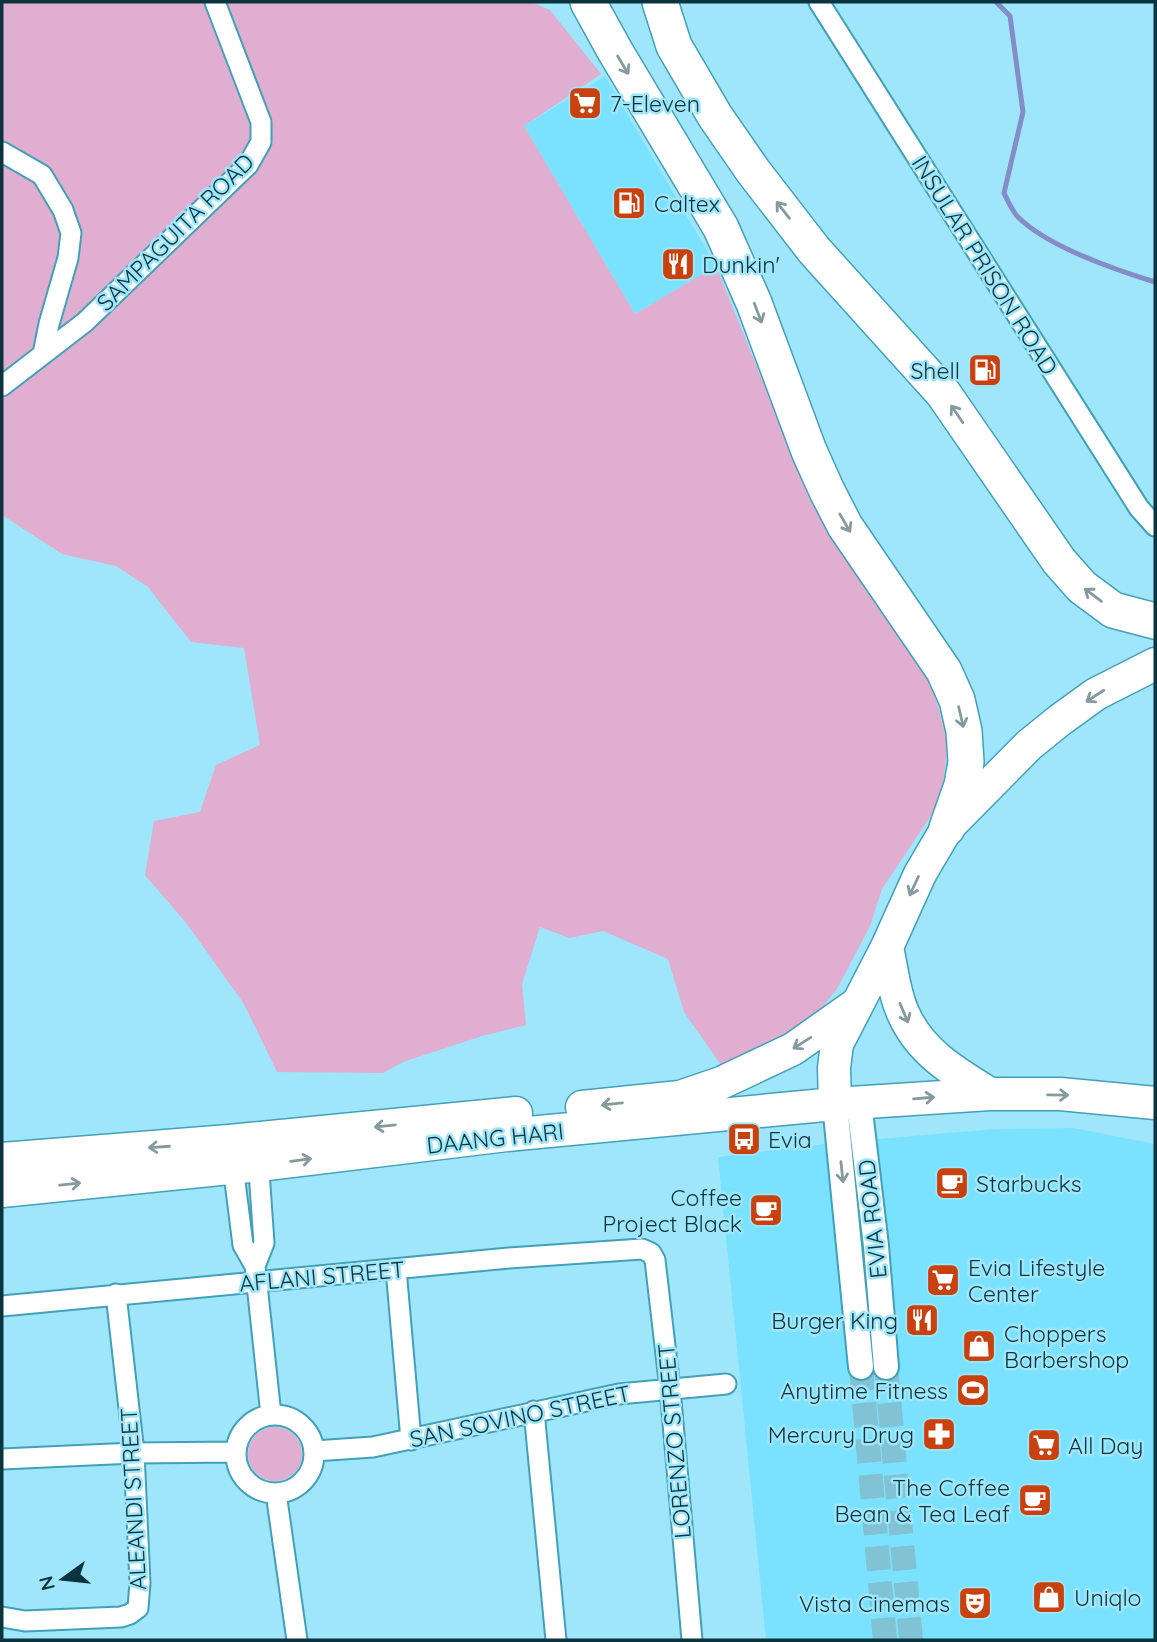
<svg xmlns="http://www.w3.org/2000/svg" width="1157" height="1642" font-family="Quicksand,sans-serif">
<rect width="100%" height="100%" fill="#9fe6fa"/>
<path fill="#7ae2fe" d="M 605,76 L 716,266 L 635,314 L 524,126 Z
M 1074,1128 L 1155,1144 L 1155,1640 L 766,1640 L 718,1157 L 832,1143 L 995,1129 Z"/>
<path fill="#dfaed0" d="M 2,2 L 531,2 L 550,10 L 601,74 L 524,126 L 635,314 L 716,266 L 761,377 L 794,451 L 929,675 L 948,743 L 942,790 L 936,808 L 882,889 L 870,926 L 837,989 L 819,1011 L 794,1030 L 721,1065 L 684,1012 L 668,959 L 603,931 L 569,938 L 540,927 L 522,984 L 526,1025 L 482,1036 L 403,1062 L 383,1073 L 277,1072 L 244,1004 L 187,924 L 145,875 L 154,821 L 200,812 L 216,765 L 260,745 L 244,648 L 191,642 L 148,587 L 116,566 L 62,554 L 2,515 Z
M248 1454a27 27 0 1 1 54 0a27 27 0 1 1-54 0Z"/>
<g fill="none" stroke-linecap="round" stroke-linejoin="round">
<path stroke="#858dc9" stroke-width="5" d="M 996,2 L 1010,16 L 1023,112 L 1004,193 C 1008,201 1012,211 1018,217 C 1047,246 1116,270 1155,282"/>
<path stroke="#81c2d4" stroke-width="24" stroke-dasharray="24 12" stroke-linecap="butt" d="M 861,1367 L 885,1640
M 886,1367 L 911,1640"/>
<g stroke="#42a0b8" stroke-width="23">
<path id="minor" d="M 819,2 L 1139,508 L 1155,526
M 2,152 L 42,175 L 63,210 L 71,233 L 68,258 L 49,324 L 43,354
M 2,386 L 85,322 L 248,165 L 261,142 L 261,122 L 215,2
M 232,1158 L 243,1245 L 255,1266 L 271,1415
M 255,1266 L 264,1243 L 258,1157
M 396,1269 L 411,1440
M 2,1306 L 509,1258 L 642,1249 L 651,1253 L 655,1260 L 670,1389 L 692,1640
M 534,1411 L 556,1640
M236 1454a39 39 0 1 1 78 0a39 39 0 1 1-78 0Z
M 314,1451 L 373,1447 L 619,1394 L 726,1384
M 2,1459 L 134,1453 L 236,1452
M 276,1493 L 297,1640
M 2,1617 L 25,1621 L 121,1617 L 130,1614 L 138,1608 L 140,1583 L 134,1453 L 116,1294"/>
</g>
<g stroke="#42a0b8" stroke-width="28">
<path id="tertiary" d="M 859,1103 L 876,1246 L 886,1367
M 835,1104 L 861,1367"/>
</g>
<g stroke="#42a0b8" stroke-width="35">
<path id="primary" d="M 887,947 C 892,969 894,995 904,1015 C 921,1053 956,1073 990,1094
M 835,1104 L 834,1068 L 837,1044 L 887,947 L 920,874 L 947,828 L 1029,745 L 1060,720 L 1096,694 L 1155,664
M 582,1107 L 680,1097 L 721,1083 L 793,1049 L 858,1003
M 2,1159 L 229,1141 L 516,1113
M 2,1191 L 259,1165 L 507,1135 L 835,1104 L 990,1094 L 1060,1094 L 1155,1103"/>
</g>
<g stroke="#42a0b8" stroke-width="38">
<path id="motorway" d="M 588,2 L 615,51 L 721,228 L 754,303 L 809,451 L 827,491 L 845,526 L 944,671 L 957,700 L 964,731 L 966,762 L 962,785 L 947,828
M 660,2 L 674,46 L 715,116 L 753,171 L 814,250 L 943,393 L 1059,561 L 1082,587 L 1113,610 L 1155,621"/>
</g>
<use href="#minor" stroke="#fff" stroke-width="19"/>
<use href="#tertiary" stroke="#fff" stroke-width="24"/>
<use href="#primary" stroke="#fff" stroke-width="32"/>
<use href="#motorway" stroke="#fff" stroke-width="35"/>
</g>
<defs><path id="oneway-shaft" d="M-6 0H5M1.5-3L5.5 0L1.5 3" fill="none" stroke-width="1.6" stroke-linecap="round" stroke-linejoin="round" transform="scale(1.75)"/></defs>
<g stroke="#859a9e">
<use href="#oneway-shaft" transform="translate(623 65) rotate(59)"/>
<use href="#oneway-shaft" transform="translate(783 210) rotate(-128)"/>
<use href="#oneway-shaft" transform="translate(758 313) rotate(69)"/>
<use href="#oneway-shaft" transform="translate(957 414) rotate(-124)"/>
<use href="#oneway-shaft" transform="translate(845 523) rotate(60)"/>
<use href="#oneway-shaft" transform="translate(1093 595) rotate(-143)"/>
<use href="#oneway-shaft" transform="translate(1095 696) rotate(147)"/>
<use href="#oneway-shaft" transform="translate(961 717) rotate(77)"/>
<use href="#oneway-shaft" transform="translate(914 886) rotate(115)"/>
<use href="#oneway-shaft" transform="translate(904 1013) rotate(67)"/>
<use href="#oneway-shaft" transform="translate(802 1043) rotate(148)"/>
<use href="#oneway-shaft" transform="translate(1058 1095) rotate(1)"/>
<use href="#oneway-shaft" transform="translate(924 1098) rotate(-5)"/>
<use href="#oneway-shaft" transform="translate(612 1104) rotate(174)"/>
<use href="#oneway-shaft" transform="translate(385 1126) rotate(174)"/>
<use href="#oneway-shaft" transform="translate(159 1147) rotate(176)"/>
<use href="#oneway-shaft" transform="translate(301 1160) rotate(-7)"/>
<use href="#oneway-shaft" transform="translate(842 1172) rotate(84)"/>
<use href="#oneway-shaft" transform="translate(70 1184) rotate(-6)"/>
</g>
<defs>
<g id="supermarket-square" transform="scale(1.75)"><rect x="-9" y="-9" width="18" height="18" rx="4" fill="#c9410e" stroke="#9fe6fa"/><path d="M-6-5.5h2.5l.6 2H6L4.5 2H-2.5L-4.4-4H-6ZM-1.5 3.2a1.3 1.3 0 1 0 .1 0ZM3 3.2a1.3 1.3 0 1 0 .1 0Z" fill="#fff"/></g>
<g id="fuel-square" transform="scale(1.75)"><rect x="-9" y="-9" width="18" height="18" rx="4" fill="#c9410e" stroke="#9fe6fa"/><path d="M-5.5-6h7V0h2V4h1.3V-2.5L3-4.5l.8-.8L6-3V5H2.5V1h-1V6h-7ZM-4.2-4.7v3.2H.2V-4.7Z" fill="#fff"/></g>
<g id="restaurant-square" transform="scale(1.75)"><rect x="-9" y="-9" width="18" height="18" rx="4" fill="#c9410e" stroke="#9fe6fa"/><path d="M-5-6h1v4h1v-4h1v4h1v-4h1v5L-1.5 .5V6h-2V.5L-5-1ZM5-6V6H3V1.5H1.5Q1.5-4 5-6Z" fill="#fff"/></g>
<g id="bus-square" transform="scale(1.75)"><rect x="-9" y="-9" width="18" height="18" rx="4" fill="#c9410e" stroke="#9fe6fa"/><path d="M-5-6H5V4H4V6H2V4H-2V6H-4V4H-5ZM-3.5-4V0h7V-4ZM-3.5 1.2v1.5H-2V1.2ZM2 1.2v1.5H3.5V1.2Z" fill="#fff"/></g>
<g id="cafe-square" transform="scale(1.75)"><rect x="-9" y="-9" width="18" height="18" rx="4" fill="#c9410e" stroke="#9fe6fa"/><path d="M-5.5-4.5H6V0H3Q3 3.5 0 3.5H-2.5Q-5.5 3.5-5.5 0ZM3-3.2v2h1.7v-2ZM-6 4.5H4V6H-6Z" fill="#fff"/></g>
<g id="shop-square" transform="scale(1.75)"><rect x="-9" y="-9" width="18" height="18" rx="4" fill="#c9410e" stroke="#9fe6fa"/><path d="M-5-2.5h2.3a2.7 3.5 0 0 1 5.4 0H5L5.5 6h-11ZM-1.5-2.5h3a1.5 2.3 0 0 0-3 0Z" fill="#fff"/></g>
<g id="stadium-square" transform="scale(1.75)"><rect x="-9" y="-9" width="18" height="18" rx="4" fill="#c9410e" stroke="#9fe6fa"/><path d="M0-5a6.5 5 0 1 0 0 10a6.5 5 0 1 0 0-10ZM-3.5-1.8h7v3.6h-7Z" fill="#fff"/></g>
<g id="pharmacy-square" transform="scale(1.75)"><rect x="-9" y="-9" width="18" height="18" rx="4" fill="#c9410e" stroke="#9fe6fa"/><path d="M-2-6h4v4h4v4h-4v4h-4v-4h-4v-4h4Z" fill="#fff"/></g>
<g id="theatre-square" transform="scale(1.75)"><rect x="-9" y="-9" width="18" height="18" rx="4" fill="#c9410e" stroke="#9fe6fa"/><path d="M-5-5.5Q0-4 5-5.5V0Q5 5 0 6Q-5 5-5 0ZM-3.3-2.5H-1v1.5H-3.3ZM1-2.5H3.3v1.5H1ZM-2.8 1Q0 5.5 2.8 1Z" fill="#fff"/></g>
</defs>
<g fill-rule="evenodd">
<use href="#supermarket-square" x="585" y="103"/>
<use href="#fuel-square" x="629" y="203"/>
<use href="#restaurant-square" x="678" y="264"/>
<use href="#fuel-square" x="985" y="370"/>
<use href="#bus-square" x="744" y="1139"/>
<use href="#cafe-square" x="952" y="1183"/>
<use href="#cafe-square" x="766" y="1210"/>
<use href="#supermarket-square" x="943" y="1280"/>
<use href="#restaurant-square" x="922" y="1320"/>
<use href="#shop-square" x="979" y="1346"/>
<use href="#stadium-square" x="973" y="1390"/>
<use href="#pharmacy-square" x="939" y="1434"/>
<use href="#supermarket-square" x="1044" y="1445"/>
<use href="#cafe-square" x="1035" y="1500"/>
<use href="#shop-square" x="1049" y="1597"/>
<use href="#theatre-square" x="975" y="1603"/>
</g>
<g text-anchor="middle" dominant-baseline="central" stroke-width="5" stroke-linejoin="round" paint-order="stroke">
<g font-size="23" fill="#0b343e" stroke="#9fe6fa" text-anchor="start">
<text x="610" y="103">7-Eleven</text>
<text x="654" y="203">Caltex</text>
<text x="702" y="264">Dunkin'</text>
<text x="960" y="370" text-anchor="end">Shell</text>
<text x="768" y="1139">Evia</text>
<text x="976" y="1183">Starbucks</text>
<text x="742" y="1197" text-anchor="end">Coffee<tspan x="742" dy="26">Project Black</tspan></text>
<text x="968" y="1267">Evia Lifestyle<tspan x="968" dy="26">Center</tspan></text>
<text x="898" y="1320" text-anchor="end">Burger King</text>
<text x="1004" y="1333">Choppers<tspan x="1004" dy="26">Barbershop</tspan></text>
<text x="948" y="1390" text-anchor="end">Anytime Fitness</text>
<text x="914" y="1434" text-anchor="end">Mercury Drug</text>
<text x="1068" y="1445">All Day</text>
<text x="1010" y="1487" text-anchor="end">The Coffee<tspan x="1010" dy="26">Bean &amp; Tea Leaf</tspan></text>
<text x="1074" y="1597">Uniqlo</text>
<text x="950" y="1603" text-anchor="end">Vista Cinemas</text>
</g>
<g font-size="23" fill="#0b343e" stroke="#9fe6fa">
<text transform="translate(175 232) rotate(-45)">SAMPAGUITA ROAD</text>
<text transform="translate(985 265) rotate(58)">INSULAR PRISON ROAD</text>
<text transform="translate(495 1138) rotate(-6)">DAANG HARI</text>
<text transform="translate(872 1219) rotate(-96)">EVIA ROAD</text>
<text transform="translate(322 1276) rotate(-5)">AFLANI STREET</text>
<text transform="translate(520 1416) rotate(-12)">SAN SOVINO STREET</text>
<text transform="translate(674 1441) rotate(-95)">LORENZO STREET</text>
<text transform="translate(133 1499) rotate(-93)">ALEANDI STREET</text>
</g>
</g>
<rect width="1157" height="1642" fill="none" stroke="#0b343e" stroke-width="7"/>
<g transform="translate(63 1579) rotate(255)" stroke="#9fe6fa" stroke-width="5" paint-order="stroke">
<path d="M0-5L12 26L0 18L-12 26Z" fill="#0b343e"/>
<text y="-10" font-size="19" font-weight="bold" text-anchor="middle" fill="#0b343e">N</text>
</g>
</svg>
